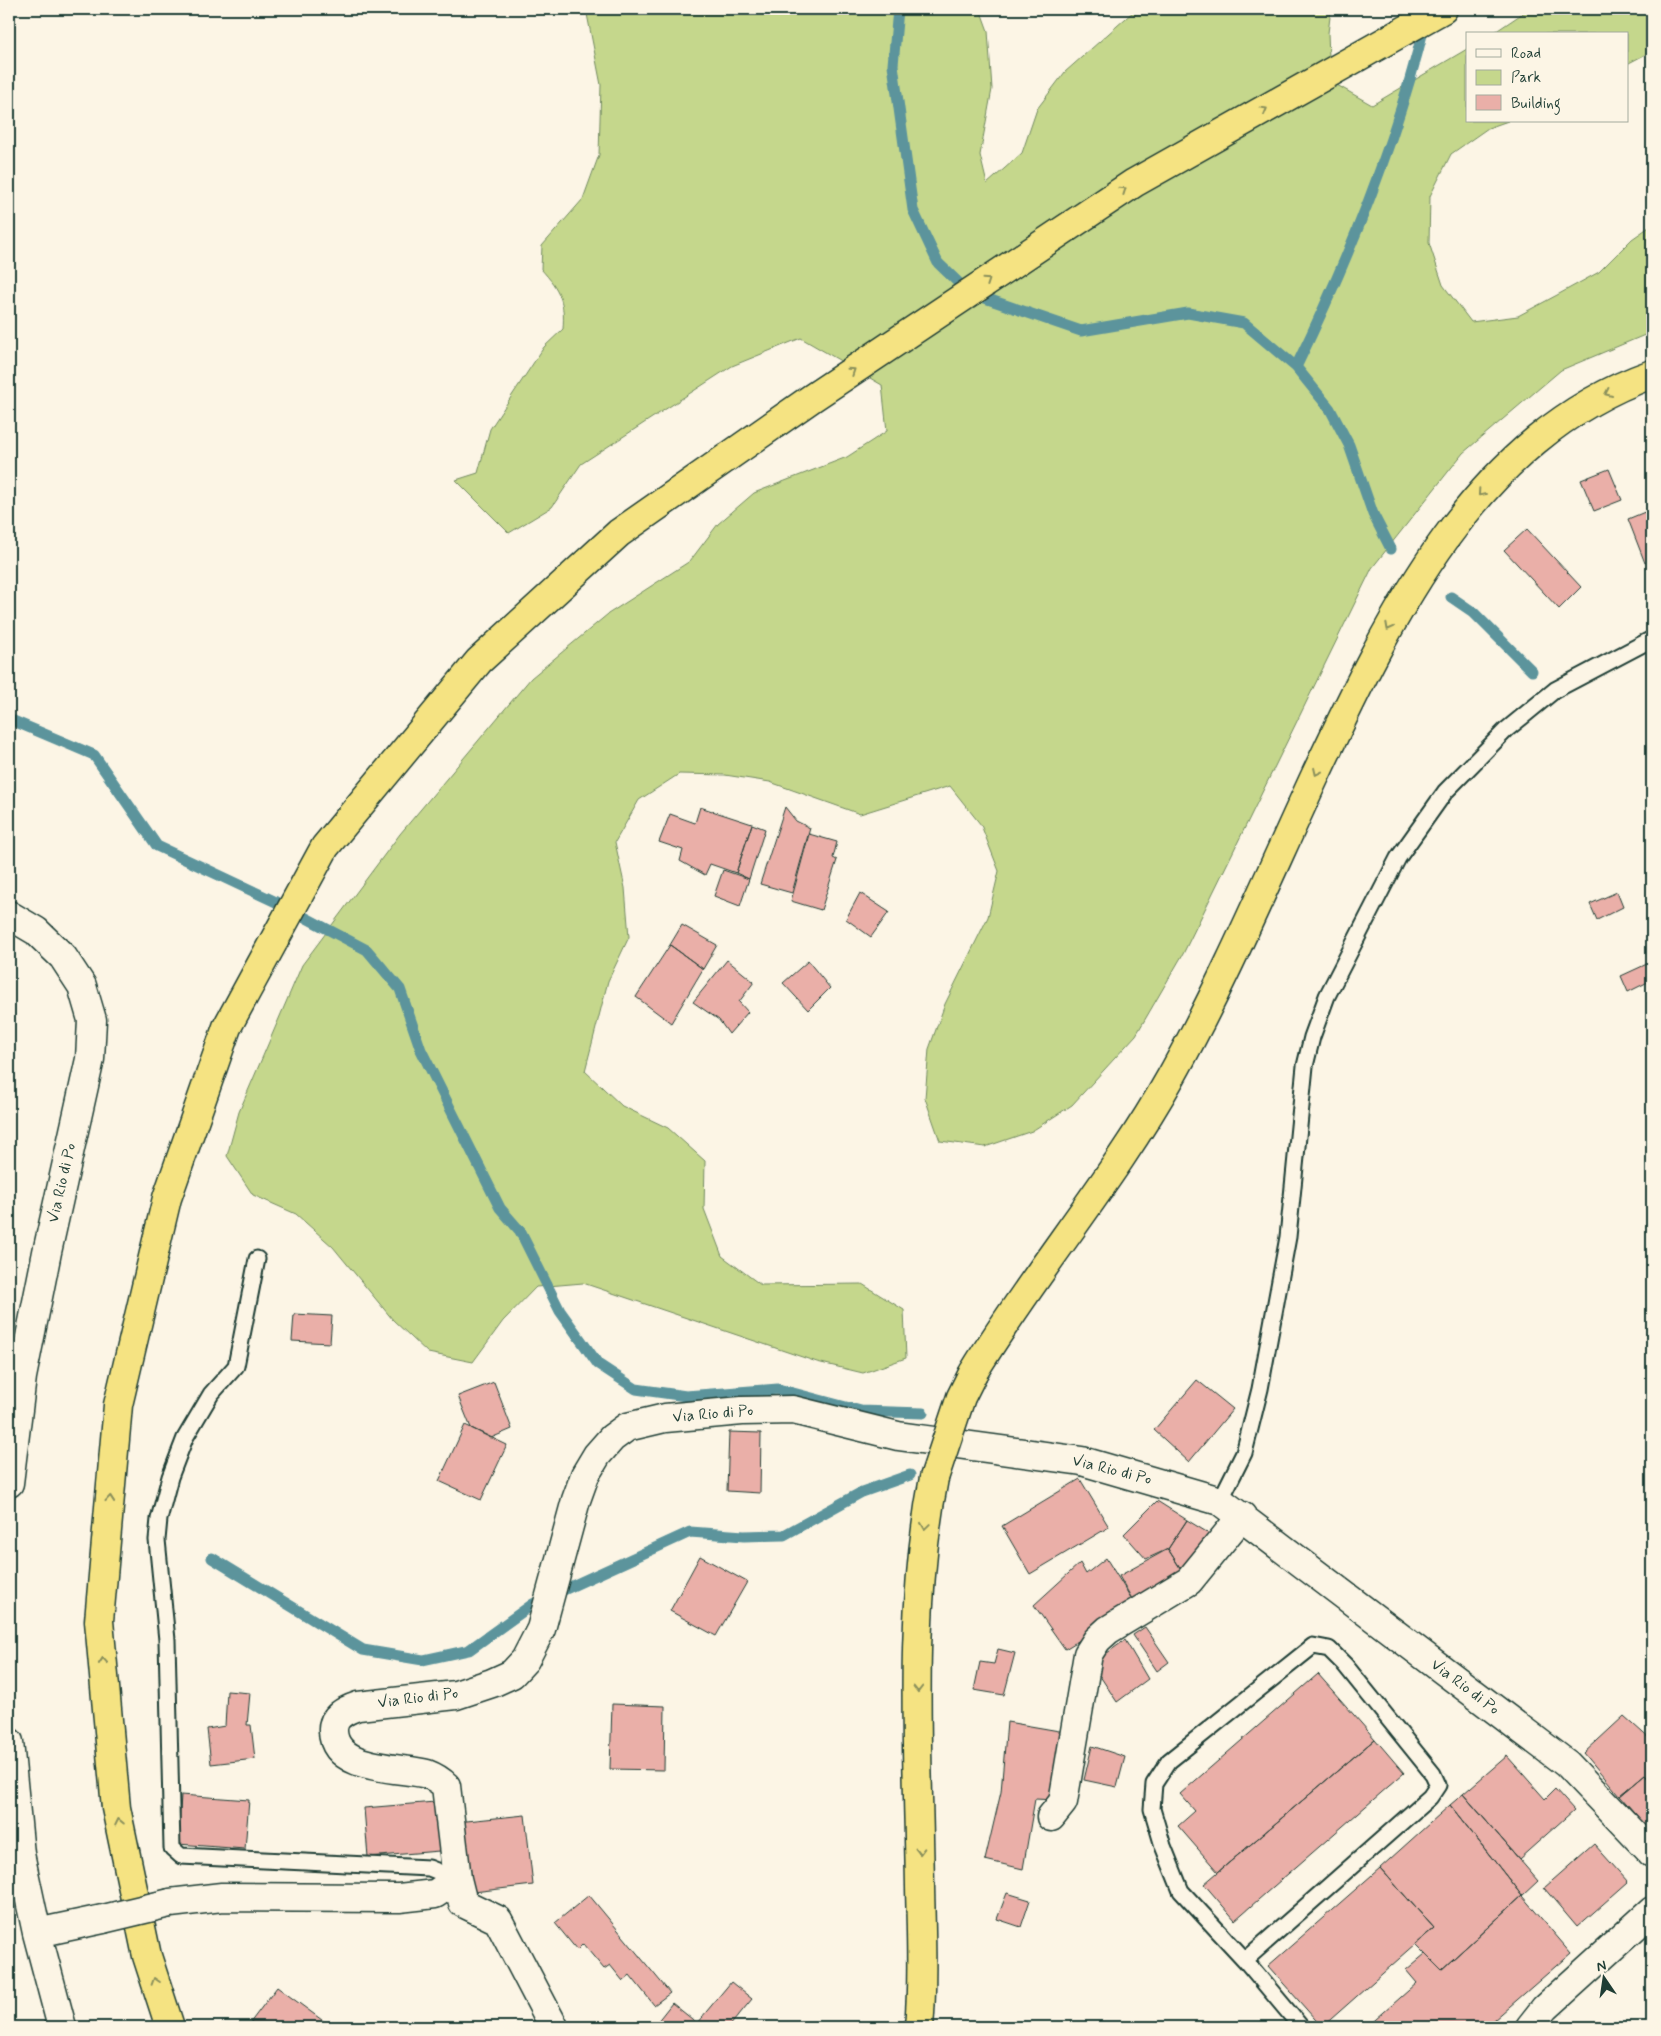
<svg xmlns="http://www.w3.org/2000/svg" width="1661" height="2036" font-family="Mynerve,sans-serif">
<rect width="100%" height="100%" fill="#fcf5e5"/>
<filter id="ink" filterUnits="userSpaceOnUse"><feTurbulence type="fractalNoise" baseFrequency=".02" numOctaves="2"/><feDisplacementMap in="SourceGraphic" scale="10" xChannelSelector="R" yChannelSelector="G"/><feConvolveMatrix kernelMatrix="1 2 1 2 8 2 1 2 1" color-interpolation-filters="sRGB"/></filter>
<g filter="url(#ink)">
<path fill="#c5d78c" stroke="#728a60" d="M 586,9 L 980,9 L 988,31 L 992,89 L 980,155 L 987,184 L 1022,153 L 1037,109 L 1065,72 L 1134,11 L 1140,9 L 1331,9 L 1328,33 L 1330,81 L 1372,105 L 1467,49 L 1467,121 L 1508,121 L 1488,128 L 1451,154 L 1430,196 L 1429,243 L 1443,285 L 1471,322 L 1518,316 L 1559,294 L 1599,272 L 1632,239 L 1652,225 L 1652,332 L 1561,370 L 1463,453 L 1372,568 L 1183,954 L 1136,1035 L 1072,1105 L 1032,1131 L 985,1147 L 940,1141 L 925,1098 L 929,1049 L 945,1004 L 988,917 L 999,871 L 981,825 L 950,786 L 860,814 L 770,782 L 725,775 L 679,774 L 639,800 L 615,842 L 625,888 L 629,937 L 608,981 L 585,1071 L 622,1106 L 668,1128 L 705,1161 L 704,1209 L 722,1256 L 761,1285 L 862,1284 L 904,1310 L 906,1358 L 863,1373 L 817,1362 L 583,1283 L 536,1287 L 503,1321 L 473,1362 L 428,1353 L 393,1320 L 333,1247 L 296,1214 L 253,1195 L 227,1156 L 239,1112 L 302,965 L 400,834 L 531,678 L 608,614 L 690,561 L 718,524 L 754,493 L 847,457 L 887,431 L 882,385 L 801,338 L 732,366 L 581,464 L 552,507 L 509,533 L 456,480 L 478,473 L 490,429 L 544,347 L 563,329 C 565,301 560,290 541,269 L 542,246 L 583,199 L 599,155 L 601,85 Z
M 1529,9 L 1652,9 L 1652,51 L 1627,64 L 1627,34 L 1492,34 Z"/>
<g fill="none" stroke-linecap="round" stroke-linejoin="round">
<path stroke="#5b949c" stroke-width="11" d="M 898,9 L 893,65 L 913,210 L 938,263 L 965,289 L 979,296 L 1081,331 L 1188,313 L 1244,323 L 1296,367 L 1330,409 L 1349,445 L 1373,514 L 1391,549
M 1296,367 C 1348,260 1397,138 1425,23
M 1451,597 L 1473,612 L 1532,671
M 9,719 L 94,755 L 157,846 L 276,902 L 367,950 L 400,989 L 421,1050 L 500,1208 L 520,1231 L 560,1311 L 598,1364 L 636,1389 L 686,1396 L 778,1389 L 861,1411 L 923,1413
M 212,1558 L 363,1650 L 423,1660 L 469,1650 L 533,1604 L 690,1532 L 744,1536 L 784,1535 L 862,1492 L 910,1475"/>
</g>
<path fill="#eaafa8" stroke="#1f3d34" d="M 1609,469 L 1622,500 L 1594,511 L 1581,480 Z
M 1652,509 L 1652,560 L 1645,563 L 1628,519 Z
M 1527,529 L 1581,587 L 1559,609 L 1504,550 Z
M 700,807 L 752,824 L 736,873 L 710,864 L 705,875 L 680,861 L 683,850 L 659,842 L 670,814 L 695,823 Z
M 785,807 L 796,821 L 810,828 L 792,893 L 760,884 Z
M 752,824 L 765,829 L 749,879 L 736,873 Z
M 809,834 L 837,842 L 833,858 L 837,860 L 821,910 L 791,901 Z
M 723,870 L 749,879 L 740,906 L 714,896 Z
M 1617,892 L 1623,907 L 1597,920 L 1590,904 Z
M 860,893 L 889,912 L 871,937 L 846,919 Z
M 682,925 L 717,945 L 703,969 L 670,945 Z
M 670,945 L 703,969 L 671,1023 L 636,997 Z
M 727,960 L 754,982 L 739,1002 L 748,1012 L 729,1034 L 719,1020 L 693,1002 Z
M 808,961 L 830,988 L 808,1010 L 783,983 Z
M 1647,964 L 1652,980 L 1628,992 L 1621,976 Z
M 294,1314 L 332,1316 L 330,1343 L 292,1341 Z
M 1197,1380 L 1233,1409 L 1189,1462 L 1154,1430 Z
M 494,1382 L 512,1429 L 491,1438 L 471,1428 L 458,1396 Z
M 465,1425 L 507,1445 L 481,1500 L 439,1481 Z
M 729,1432 L 761,1433 L 760,1493 L 727,1491 Z
M 1080,1479 L 1109,1527 L 1030,1574 L 1002,1526 Z
M 1157,1501 L 1187,1520 L 1168,1549 L 1146,1559 L 1124,1534 Z
M 1187,1520 L 1218,1539 L 1186,1577 L 1168,1549 Z
M 1168,1549 L 1186,1577 L 1136,1606 L 1119,1576 Z
M 700,1556 L 747,1582 L 716,1636 L 670,1611 Z
M 1106,1558 L 1136,1606 L 1065,1649 L 1034,1605 L 1080,1563 L 1086,1574 Z
M 1145,1627 L 1169,1662 L 1157,1671 L 1133,1635 Z
M 1125,1640 L 1148,1679 L 1117,1702 L 1092,1664 Z
M 998,1649 L 1015,1653 L 1004,1695 L 974,1690 L 980,1662 L 994,1664 Z
M 1318,1674 L 1375,1739 L 1218,1872 L 1178,1826 L 1195,1811 L 1180,1794 Z
M 227,1691 L 250,1693 L 247,1725 L 251,1725 L 255,1759 L 211,1764 L 207,1729 L 225,1726 Z
M 612,1704 L 665,1706 L 664,1770 L 610,1769 Z
M 1624,1716 L 1652,1741 L 1652,1783 L 1645,1775 L 1620,1796 L 1584,1753 Z
M 1007,1722 L 1065,1732 L 1055,1800 L 1035,1799 L 1023,1869 L 985,1860 L 1001,1792 Z
M 1375,1739 L 1404,1773 L 1235,1920 L 1204,1884 Z
M 1092,1746 L 1125,1757 L 1117,1787 L 1084,1780 Z
M 1507,1756 L 1545,1799 L 1555,1789 L 1574,1810 L 1519,1859 L 1463,1794 Z
M 1645,1775 L 1652,1783 L 1652,1833 L 1620,1796 Z
M 1463,1794 L 1538,1881 L 1522,1896 L 1450,1805 Z
M 181,1795 L 249,1800 L 245,1849 L 178,1844 Z
M 435,1802 L 439,1851 L 368,1857 L 364,1808 Z
M 1450,1805 L 1522,1896 L 1441,1970 L 1415,1944 L 1434,1928 L 1380,1868 Z
M 525,1815 L 533,1885 L 465,1893 L 457,1822 Z
M 1594,1844 L 1628,1882 L 1577,1927 L 1544,1888 Z
M 1380,1868 L 1434,1928 L 1322,2027 L 1268,1966 Z
M 1007,1893 L 1030,1900 L 1021,1927 L 997,1919 Z
M 589,1895 L 670,1993 L 654,2005 L 630,1975 L 623,1981 L 610,1965 L 604,1969 L 583,1944 L 577,1950 L 555,1923 Z
M 1522,1896 L 1571,1953 L 1486,2027 L 1367,2027 L 1417,1983 L 1406,1970 L 1425,1954 L 1441,1970 Z
M 731,1982 L 752,1999 L 729,2027 L 653,2027 L 672,2003 L 697,2023 Z
M 277,1987 L 326,2023 L 323,2027 L 247,2027 Z"/>
<g fill="none" stroke-linecap="round" stroke-linejoin="round">
<g stroke="#1f3d34" stroke-width="19">
<path id="lane" d="M 257,1259 L 236,1366 L 211,1394 L 185,1438 L 170,1477 L 159,1519 L 157,1540 L 167,1640 L 172,1848 L 181,1856 L 429,1868 L 457,1879
M 1220,1501 L 1244,1453 L 1260,1389 L 1288,1237 L 1305,1066 L 1312,1037 L 1327,996 L 1398,858 L 1445,792 L 1506,730 L 1555,690 L 1652,639
M 1245,1960 L 1430,1797 L 1438,1785 L 1433,1774 L 1345,1665 L 1329,1649 L 1313,1646 L 1169,1761 L 1154,1784 L 1152,1809 L 1163,1846 L 1181,1891 L 1245,1960 L 1301,2027"/>
</g>
<g stroke="#1f3d34" stroke-width="31">
<path id="street" d="M 9,915 L 36,931 L 63,957 L 82,986 L 92,1020 L 90,1059 L 47,1252 L 22,1377 L 9,1483
M 9,1742 L 20,1854 L 37,1933 L 62,2027
M 1051,1817 L 1063,1802 L 1088,1654 L 1097,1640 L 1108,1630 L 1189,1581 L 1242,1516
M 457,1879 L 463,1903 L 498,1920 L 554,2027
M 170,1903 L 222,1897 L 399,1898 L 435,1894 L 457,1879 L 446,1786 C 441,1781 435,1777 427,1774 C 400,1767 334,1771 333,1731 C 332,1716 346,1710 358,1706 L 456,1695 L 492,1683 L 512,1674 L 525,1660 L 541,1629 L 576,1500 L 585,1475 L 597,1455 L 612,1438 L 627,1427 L 665,1418 L 742,1411 L 793,1410 L 898,1436 L 1082,1461 L 1220,1501 L 1567,1764 L 1652,1853
M 37,1933 L 103,1919"/>
</g>
<g stroke="#1f3d34" stroke-width="31">
<path id="secondary" d="M 1530,2027 L 1545,2008 L 1652,1911"/>
</g>
<g stroke="#1f3d34" stroke-width="31">
<path id="highway" d="M 973,1373 C 1035,1271 1114,1179 1172,1075 C 1226,978 1269,875 1316,774 C 1391,615 1475,437 1652,374
M 170,2027 L 147,1956 L 116,1808 L 99,1621 L 118,1405 L 167,1198 L 227,1027 L 325,847 L 479,661 L 619,533 L 812,398 L 1134,183 L 1443,9
M 919,2027 C 923,1981 921,1934 920,1887 C 918,1751 908,1612 934,1478"/>
</g>
<use href="#lane" stroke="#fcf5e5" stroke-width="15"/>
<use href="#street" stroke="#fcf5e5" stroke-width="28"/>
<use href="#secondary" stroke="#fcf5e5" stroke-width="28"/>
<use href="#highway" stroke="#f5e382" stroke-width="28"/>
<g stroke="#1f3d34" stroke-width="31" stroke-linecap="butt">
<path id="street-bridge" d="M 103,1919 L 170,1903"/>
</g>
<g stroke="#1f3d34" stroke-width="31" stroke-linecap="butt">
<path id="highway-bridge" d="M 934,1478 L 961,1397 L 973,1373"/>
</g>
<use href="#street-bridge" stroke="#fcf5e5" stroke-width="28"/>
<use href="#highway-bridge" stroke="#f5e382" stroke-width="28"/>
</g>
<defs><path id="oneway-chevron" d="M-2-3.5L2.5 0L-2 3.5" fill="none" stroke-width="1.6" stroke-linecap="round" stroke-linejoin="round" transform="scale(1.25)"/></defs>
<g stroke="#8a905b">
<use href="#oneway-chevron" transform="translate(1264 110) rotate(-29)"/>
<use href="#oneway-chevron" transform="translate(1123 190) rotate(-34)"/>
<use href="#oneway-chevron" transform="translate(987 281) rotate(-34)"/>
<use href="#oneway-chevron" transform="translate(852 371) rotate(-34)"/>
<use href="#oneway-chevron" transform="translate(1608 393) rotate(155)"/>
<use href="#oneway-chevron" transform="translate(1481 493) rotate(131)"/>
<use href="#oneway-chevron" transform="translate(1389 627) rotate(118)"/>
<use href="#oneway-chevron" transform="translate(1317 772) rotate(115)"/>
<use href="#oneway-chevron" transform="translate(110 1499) rotate(-85)"/>
<use href="#oneway-chevron" transform="translate(925 1526) rotate(98)"/>
<use href="#oneway-chevron" transform="translate(103 1661) rotate(-95)"/>
<use href="#oneway-chevron" transform="translate(918 1689) rotate(90)"/>
<use href="#oneway-chevron" transform="translate(119 1822) rotate(-102)"/>
<use href="#oneway-chevron" transform="translate(920 1851) rotate(89)"/>
<use href="#oneway-chevron" transform="translate(155 1981) rotate(-108)"/>
</g>
</g>
<g text-anchor="middle" dominant-baseline="central" stroke-width="5" stroke-linejoin="round" paint-order="stroke">
<g font-size="16" fill="#1f3d34" stroke="#fcf5e5">
<text transform="translate(62 1183) rotate(-77)">Via Rio di Po</text>
<text transform="translate(713 1414) rotate(-5)">Via Rio di Po</text>
<text transform="translate(1112 1470) rotate(14)">Via Rio di Po</text>
<text transform="translate(1465 1687) rotate(37)">Via Rio di Po</text>
<text transform="translate(418 1698) rotate(-7)">Via Rio di Po</text>
</g>
</g>
<rect width="1661" height="2036" fill="none" stroke="#fcf5e5" stroke-width="30"/>
<rect x="15" y="15" width="1631" height="2006" fill="none" stroke="#1f3d34" stroke-width="2" filter="url(#ink)"/>
<rect x="1466" y="32" width="162" height="90" fill="#fcf5e5" stroke="#a4ab9e"/>
<rect x="1476" y="49" width="25" height="8" fill="#fcf5e5" stroke="#a4ab9e"/>
<text x="1511" y="58" font-size="15" fill="#1f3d34">Road</text>
<rect x="1476" y="70" width="25" height="15" fill="#c5d78c" stroke="#a4ab9e"/>
<text x="1511" y="82" font-size="15" fill="#1f3d34">Park</text>
<rect x="1476" y="95" width="25" height="15" fill="#eaafa8" stroke="#a4ab9e"/>
<text x="1511" y="108" font-size="15" fill="#1f3d34">Building</text>
<g transform="translate(1604 1978) rotate(347)" stroke="#fcf5e5" stroke-width="4" paint-order="stroke">
<path d="M0-4L9 19L0 12L-9 19Z" fill="#1f3d34"/>
<text y="-8" font-size="14" font-weight="bold" text-anchor="middle" fill="#1f3d34">N</text>
</g>
</svg>
